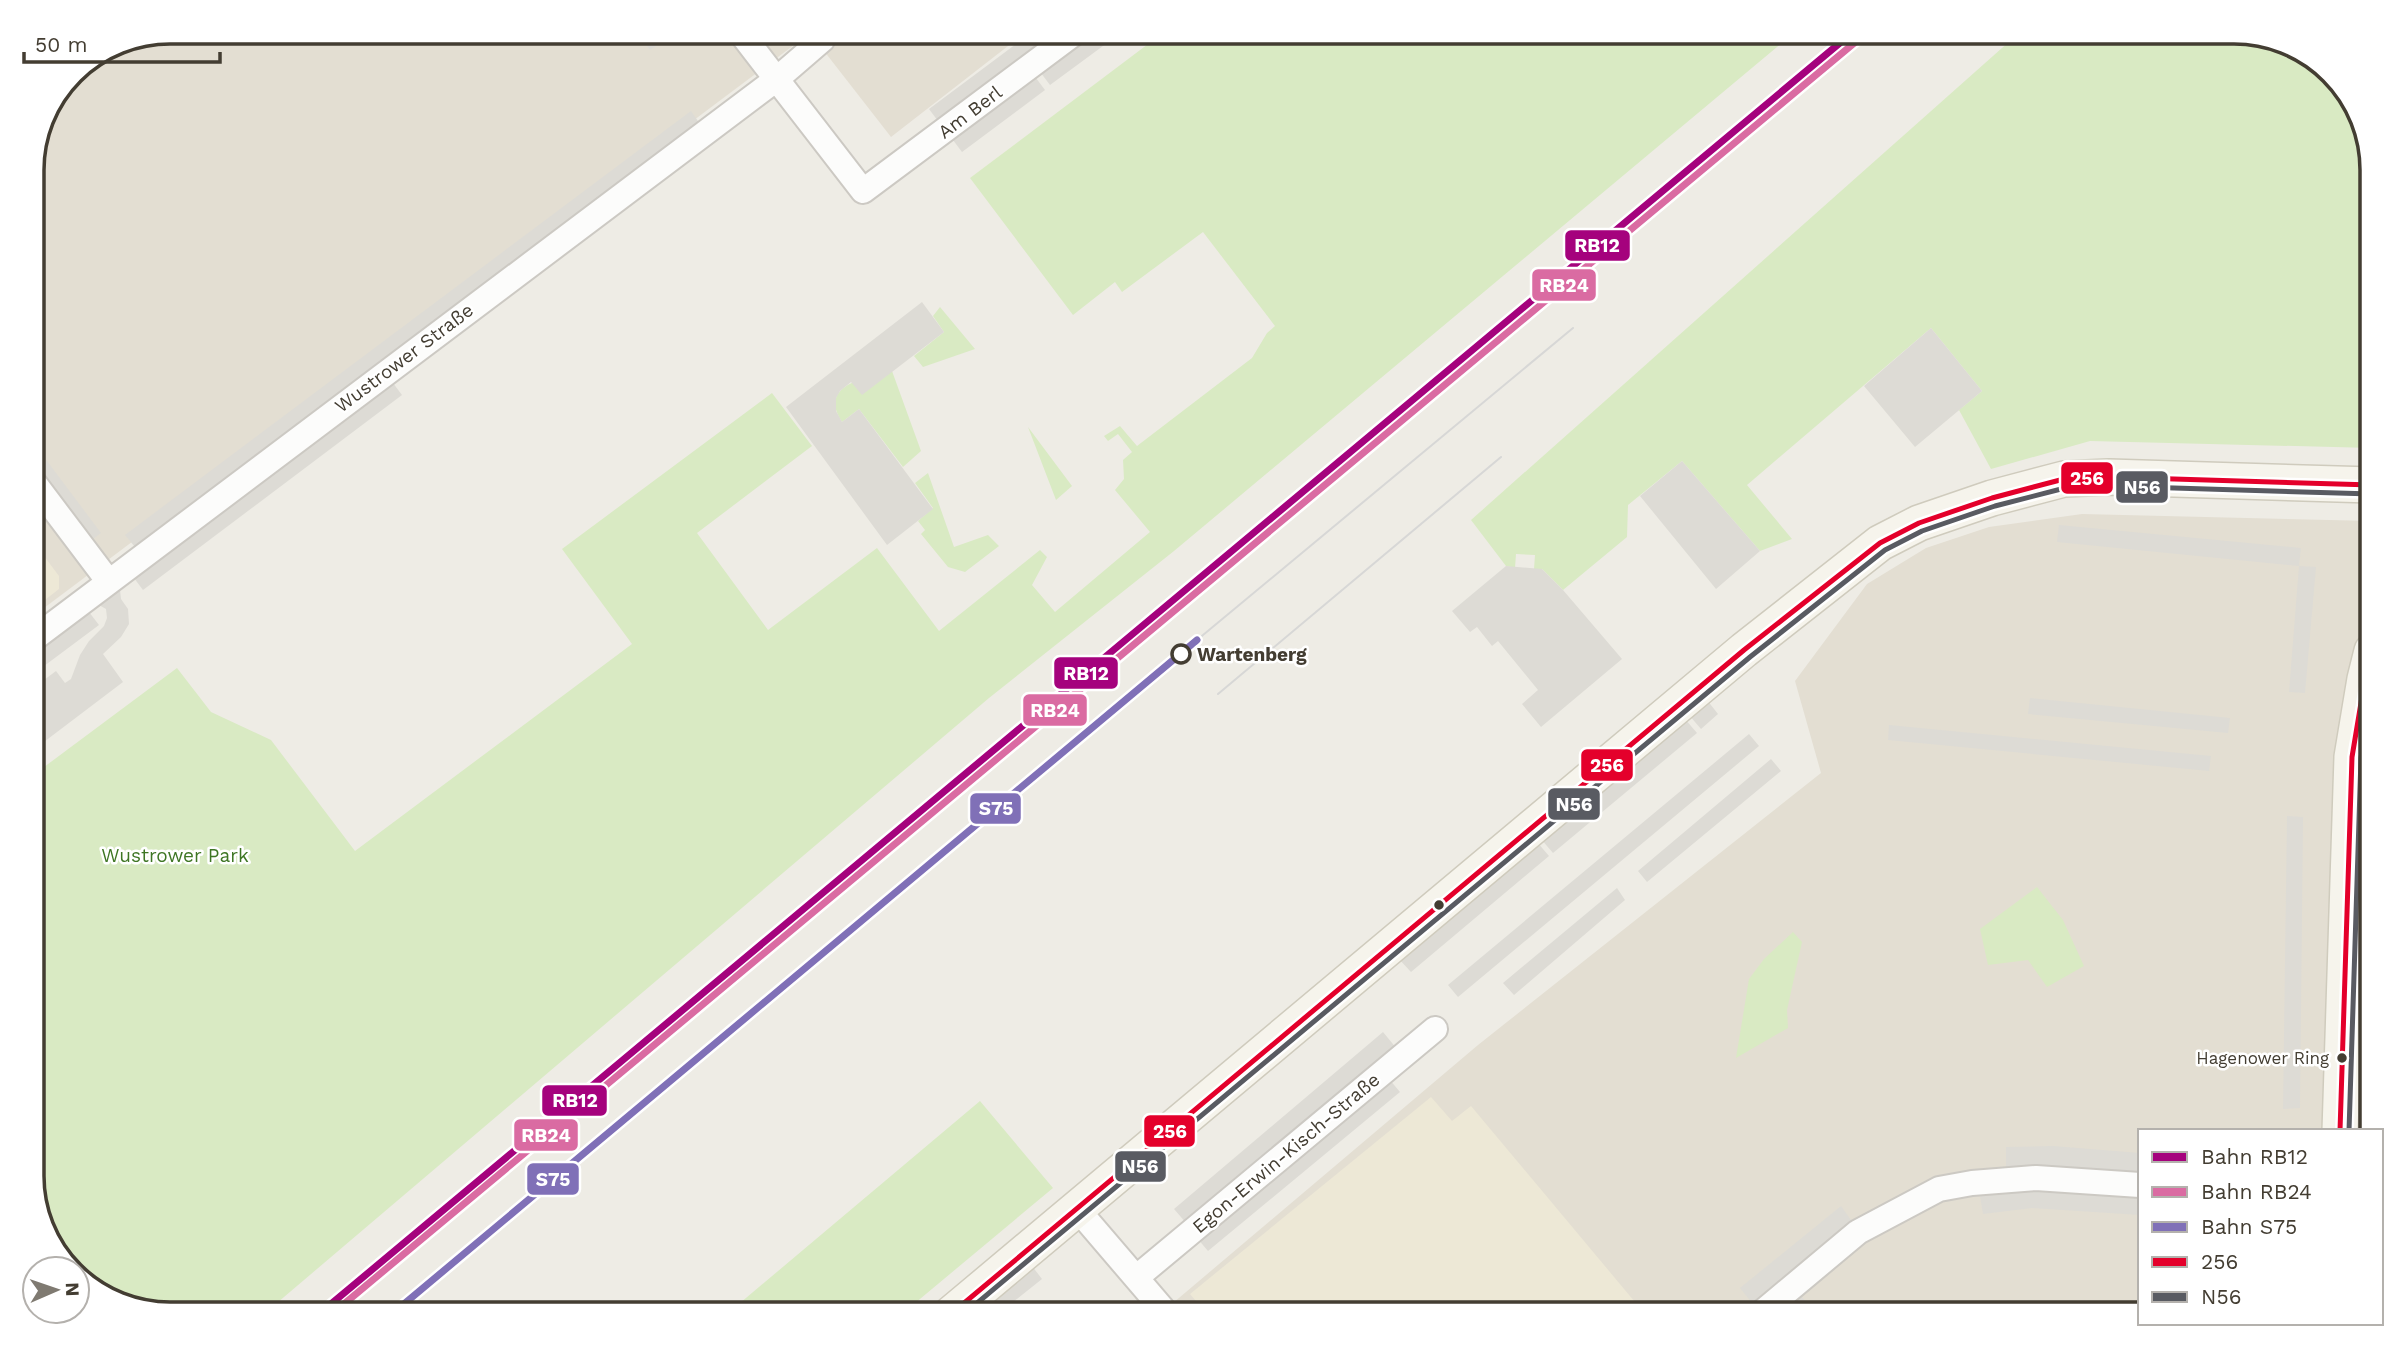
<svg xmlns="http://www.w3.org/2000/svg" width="2404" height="1346" font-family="'Work Sans',sans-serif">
<rect width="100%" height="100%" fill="#eeece5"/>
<path fill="#e3ded2" d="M 170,32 L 1026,32 L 891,137 L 810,33 L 32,617 L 32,161 L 42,116 L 72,72 L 117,42 Z
M 2082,514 L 2372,521 L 2372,1131 L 2140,1131 L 2140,1314 L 1160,1314 L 1478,1045 L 1821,773 L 1795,681 L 1867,584 L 1926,548 L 1989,527 Z"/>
<path fill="#ede8d6" d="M 32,540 L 59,576 L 59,589 L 32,610 Z
M 1431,1097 L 1452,1121 L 1471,1106 L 1645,1314 L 1207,1314 L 1190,1294 Z"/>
<path fill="#d9eac3" d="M 1164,32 L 1795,32 L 1174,551 L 989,698 L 264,1314 L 170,1314 L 101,1296 L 77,1274 L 77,1269 L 72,1269 L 55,1253 L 32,1185 L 32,776 L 177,668 L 211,712 L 271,740 L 355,851 L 632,644 L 562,549 L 772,393 L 812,446 L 697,533 L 768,630 L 877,548 L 939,631 L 1040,550 L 1047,557 L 1032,585 L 1055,612 L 1150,532 L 1115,490 L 1124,479 L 1123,460 L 1132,452 L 1118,434 L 1108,441 L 1104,436 L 1120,426 L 1137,446 L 1252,358 L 1267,333 L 1275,326 L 1203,232 L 1122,292 L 1115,282 L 1073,315 L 970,178 Z
M 2020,32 L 2234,32 L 2303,50 L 2349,93 L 2372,161 L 2372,448 L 2090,441 L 1991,469 L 1959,410 L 1982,391 L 1931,328 L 1747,485 L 1792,539 L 1760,551 L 1682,461 L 1628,505 L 1627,537 L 1563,590 L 1542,569 L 1534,569 L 1535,555 L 1516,554 L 1515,568 L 1506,566 L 1471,520 Z
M 940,307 L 975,349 L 923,367 L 914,356 L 944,332 L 933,316 Z
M 892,371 L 921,451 L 903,467 L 859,409 L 842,422 C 817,384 867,378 892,371 Z
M 1028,427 L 1072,486 L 1056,500 Z
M 928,473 L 954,547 L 988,535 L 999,546 L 965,572 L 948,567 L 921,534 L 925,530 L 918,521 L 933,508 L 915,483 Z
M 2037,887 L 2063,920 L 2084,966 L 2047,987 L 2028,960 L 1988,965 L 1980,929 Z
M 1793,932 L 1802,942 L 1787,1010 L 1788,1028 L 1736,1058 L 1749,979 L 1764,959 Z
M 980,1101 L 1053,1188 L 902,1314 L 727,1314 Z"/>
<path fill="#dddbd5" d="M 637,32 L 677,32 L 650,50 Z
M 1032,32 L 1056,32 L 938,121 L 929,109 Z
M 1096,32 L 1122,32 L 1050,85 L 1041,73 Z
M 1036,78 L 1045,90 L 962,152 L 953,140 Z
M 691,111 L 700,124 L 135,547 L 125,535 Z
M 922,302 L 944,332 L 862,395 L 851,382 L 840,391 L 836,398 L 836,411 L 842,422 L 859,409 L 933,509 L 887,545 L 786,407 Z
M 1931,328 L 1982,391 L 1915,447 L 1864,386 Z
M 393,383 L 402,395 L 143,590 L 134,578 Z
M 32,441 L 101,533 L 89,542 L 32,466 Z
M 1682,461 L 1760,551 L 1716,589 L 1640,496 Z
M 2059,525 L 2301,548 L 2299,566 L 2316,567 L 2305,693 L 2289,692 L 2299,566 L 2057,542 Z
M 1506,566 L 1542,569 L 1563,590 L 1622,659 L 1541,727 L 1522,704 L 1538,690 L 1498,641 L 1492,646 L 1477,627 L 1470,632 L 1452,611 Z
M 120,590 L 121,599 L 128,609 L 129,624 L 121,637 L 103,654 L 123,682 L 32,751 L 32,689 L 56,671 L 65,683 L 71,679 L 80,655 L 89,641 L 104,626 L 107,618 L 106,609 L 99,605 Z
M 89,612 L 99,625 L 32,675 L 32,655 Z
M 2030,698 L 2230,718 L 2228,733 L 2028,714 Z
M 1707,700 L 1718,714 L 1701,729 L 1689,715 Z
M 1685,719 L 1697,733 L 1553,853 L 1541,839 Z
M 1889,725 L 2211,756 L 2209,771 L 1888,740 Z
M 1749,734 L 1759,746 L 1458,997 L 1448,985 Z
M 1771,759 L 1781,771 L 1647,882 L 1638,871 Z
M 2287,816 L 2303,817 L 2300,1108 L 2283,1109 Z
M 1537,842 L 1549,856 L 1411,972 L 1398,958 Z
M 1617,888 L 1625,900 L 1514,995 L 1503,983 Z
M 1383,1032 L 1397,1049 L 1187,1224 L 1174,1209 Z
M 1389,1079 L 1400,1092 L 1208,1251 L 1197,1238 Z
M 2053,1146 L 2140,1153 L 2140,1173 L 2006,1167 L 2006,1147 Z
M 2031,1190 L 2140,1197 L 2140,1215 L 2032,1208 L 1983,1214 L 1980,1196 Z
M 1841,1206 L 1853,1223 L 1752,1303 L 1740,1288 Z
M 1032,1266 L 1042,1279 L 998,1314 L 973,1314 Z
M 1800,1295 L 1813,1309 L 1807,1314 L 1777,1314 Z"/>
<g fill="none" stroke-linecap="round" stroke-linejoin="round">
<g stroke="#ccc9c3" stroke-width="28">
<path id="street" d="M 740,32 L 863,191 L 1076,32
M 32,480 L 109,582
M 32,640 L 778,78 L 822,40 L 815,32
M 1078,1210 L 1167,1314
M 1137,1277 L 1435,1029
M 1760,1314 L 1858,1232 L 1939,1189 L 1972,1183 L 2036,1178 L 2140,1185"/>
</g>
<g stroke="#cfcbbd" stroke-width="38">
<path id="secondary" d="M 2340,1131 L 2352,757 L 2365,679 L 2372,651
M 951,1314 L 1744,650 L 1880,543 L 1919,523 L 1992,498 L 2064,479 L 2109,477 L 2372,485"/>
</g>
<use href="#street" stroke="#fcfcfb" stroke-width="24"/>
<use href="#secondary" stroke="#f6f4ec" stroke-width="35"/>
<path stroke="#d7d7d6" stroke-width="2" d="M 1197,640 L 1573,328
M 1218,694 L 1501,457"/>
<g stroke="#fff" stroke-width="10">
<path id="bus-1" d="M 2340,1131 L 2352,757 L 2365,679 L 2372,651
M 951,1314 L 1744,650 L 1880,543 L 1919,523 L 1992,498 L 2064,479 L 2109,477 L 2372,485"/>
</g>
<g stroke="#fff" stroke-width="10">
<path id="bus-2" d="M 2349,1131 L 2361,758 L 2372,688
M 964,1314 L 1750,657 L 1885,550 L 1922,531 L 1995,506 L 2065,488 L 2109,486 L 2372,494"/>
</g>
<use href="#bus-1" stroke="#e4002b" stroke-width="5"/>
<use href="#bus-2" stroke="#595b62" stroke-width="5"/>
<g stroke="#fff" stroke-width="12">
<path id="rail-1" d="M 319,1314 L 1853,32"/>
</g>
<g stroke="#fff" stroke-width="12">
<path id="rail-2" d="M 332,1314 L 1859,39"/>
</g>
<g stroke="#fff" stroke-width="12">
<path id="rail-3" d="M 392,1314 L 1197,640"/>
</g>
<use href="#rail-1" stroke="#a5027d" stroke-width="7"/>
<use href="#rail-2" stroke="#da6ba2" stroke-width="7"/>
<use href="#rail-3" stroke="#8070b7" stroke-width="7"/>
</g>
<circle fill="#fff" stroke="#433d32" stroke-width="3.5" cx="1181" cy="654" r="9"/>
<g fill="#433d32" stroke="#fff" stroke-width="2.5">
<circle cx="1439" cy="905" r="6"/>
<circle cx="2342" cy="1058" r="6"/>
</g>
<g text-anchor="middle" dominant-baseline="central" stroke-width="5" stroke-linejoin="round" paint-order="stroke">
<g font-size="17" fill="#433d32" stroke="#fff" text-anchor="end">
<text x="2329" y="1058">Hagenower Ring</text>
</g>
<g font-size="19" fill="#433d32" stroke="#fff">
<text transform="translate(970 112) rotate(-37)">Am Berl</text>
<text transform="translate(404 358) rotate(-37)">Wustrower Straße</text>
<text transform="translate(1286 1153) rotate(-40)">Egon-Erwin-Kisch-Straße</text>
</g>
<g font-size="19" font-weight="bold" fill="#433d32" stroke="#fff" text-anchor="start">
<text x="1197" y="654">Wartenberg</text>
</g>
<g font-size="19" fill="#3e7624" stroke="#fff">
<text x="175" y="855">Wustrower Park</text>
</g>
</g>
<path d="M0 0H2404V1346H0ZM170 44H2234A126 126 0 0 1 2360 170V1176A126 126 0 0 1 2234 1302H170A126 126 0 0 1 44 1176V170A126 126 0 0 1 170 44Z" fill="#fff" fill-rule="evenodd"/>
<path fill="none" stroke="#433d32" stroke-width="3.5" d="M170 44H2234A126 126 0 0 1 2360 170V1176A126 126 0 0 1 2234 1302H170A126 126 0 0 1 44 1176V170A126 126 0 0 1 170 44Z"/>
<g stroke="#fff" stroke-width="2.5">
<rect x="1564" y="229" width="67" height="33" rx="7" fill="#a5027d"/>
<rect x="1531" y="268" width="66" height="34" rx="7" fill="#da6ba2"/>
<rect x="2060" y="461" width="54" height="34" rx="7" fill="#e4002b"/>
<rect x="2115" y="470" width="54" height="34" rx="7" fill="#595b62"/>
<rect x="1053" y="656" width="66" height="34" rx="7" fill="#a5027d"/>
<rect x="1022" y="693" width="66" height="34" rx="7" fill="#da6ba2"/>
<rect x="1580" y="748" width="54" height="34" rx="7" fill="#e4002b"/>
<rect x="1547" y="787" width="54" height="34" rx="7" fill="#595b62"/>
<rect x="969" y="792" width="53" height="33" rx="7" fill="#8070b7"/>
<rect x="541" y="1084" width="67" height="33" rx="7" fill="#a5027d"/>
<rect x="1143" y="1114" width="53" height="34" rx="7" fill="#e4002b"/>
<rect x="513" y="1118" width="66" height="34" rx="7" fill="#da6ba2"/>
<rect x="1114" y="1150" width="53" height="33" rx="7" fill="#595b62"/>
<rect x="526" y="1162" width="54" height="34" rx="7" fill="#8070b7"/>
</g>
<g font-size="19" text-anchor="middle" font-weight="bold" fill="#fff">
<text x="1597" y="252">RB12</text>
<text x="1564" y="292">RB24</text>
<text x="2087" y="485">256</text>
<text x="2142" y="494">N56</text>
<text x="1086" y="680">RB12</text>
<text x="1055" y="717">RB24</text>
<text x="1607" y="772">256</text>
<text x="1574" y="811">N56</text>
<text x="996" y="815">S75</text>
<text x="575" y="1107">RB12</text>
<text x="1170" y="1138">256</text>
<text x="546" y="1142">RB24</text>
<text x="1140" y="1173">N56</text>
<text x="553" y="1186">S75</text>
</g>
<rect x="2138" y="1129" width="245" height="196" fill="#ffffff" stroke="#b4b1ad" stroke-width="2"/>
<rect x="2152" y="1152" width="35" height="10" fill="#a5027d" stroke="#b4b1ad" stroke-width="2"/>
<text x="2201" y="1164" font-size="21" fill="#433d32">Bahn RB12</text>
<rect x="2152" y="1187" width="35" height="10" fill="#da6ba2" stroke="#b4b1ad" stroke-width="2"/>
<text x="2201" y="1199" font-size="21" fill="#433d32">Bahn RB24</text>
<rect x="2152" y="1222" width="35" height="10" fill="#8070b7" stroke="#b4b1ad" stroke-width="2"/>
<text x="2201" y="1234" font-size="21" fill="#433d32">Bahn S75</text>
<rect x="2152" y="1257" width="35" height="10" fill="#e4002b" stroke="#b4b1ad" stroke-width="2"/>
<text x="2201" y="1269" font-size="21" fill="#433d32">256</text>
<rect x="2152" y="1292" width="35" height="10" fill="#595b62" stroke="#b4b1ad" stroke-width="2"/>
<text x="2201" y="1304" font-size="21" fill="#433d32">N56</text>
<g transform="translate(56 1290) rotate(88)"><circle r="33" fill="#ffffff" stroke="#b4b1ad" stroke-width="2"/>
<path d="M0-5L12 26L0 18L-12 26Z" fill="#7f7a71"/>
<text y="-10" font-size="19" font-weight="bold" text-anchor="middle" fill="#433d32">N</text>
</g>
<path d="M24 52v10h196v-10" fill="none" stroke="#433d32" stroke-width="3.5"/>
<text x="35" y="52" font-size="21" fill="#433d32" stroke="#ffffff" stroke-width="5" paint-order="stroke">50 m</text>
</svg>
